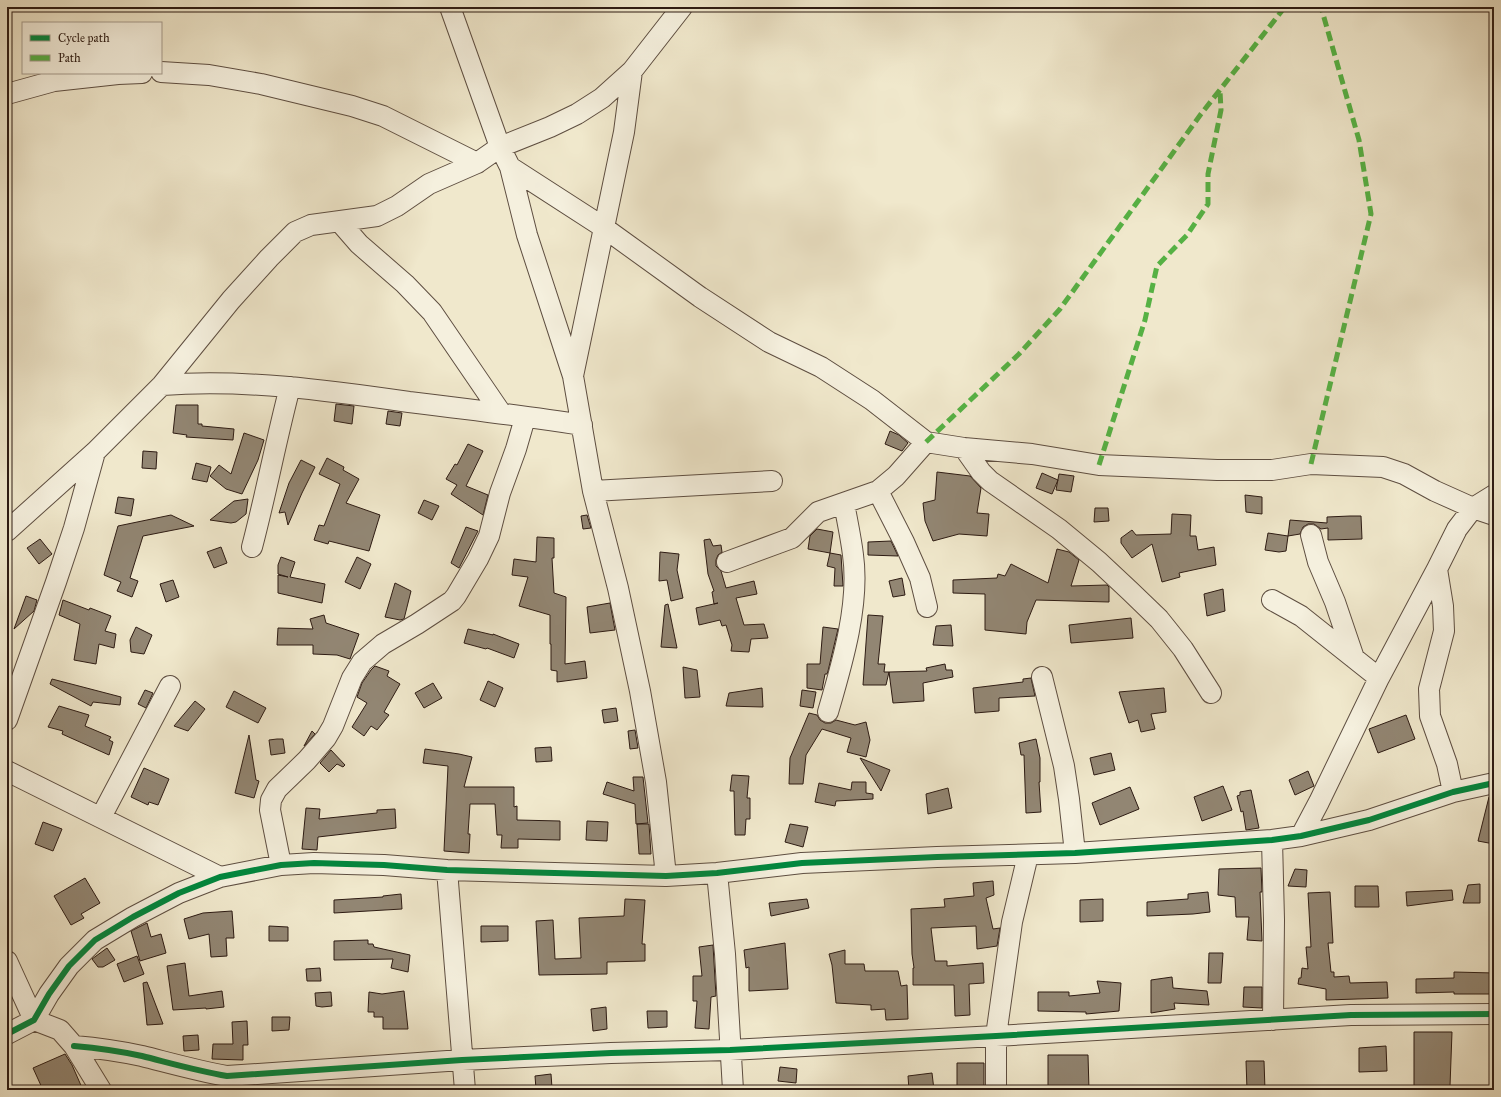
<svg xmlns="http://www.w3.org/2000/svg" width="1501" height="1097" font-family="'IM FELL Great Primer',serif">
<rect width="100%" height="100%" fill="#f0e8cc"/>
<filter id="stains"><feTurbulence type="fractalNoise" baseFrequency=".005" numOctaves="4"/><feColorMatrix values="0 0 0 0 .2 0 0 0 0 .09 0 0 0 0 .02 0 0 0 .5 -.17"/></filter>
<radialGradient id="worn" r=".72"><stop offset=".6" stop-color="#630" stop-opacity="0"/><stop offset="1" stop-color="#630" stop-opacity=".3"/></radialGradient>
<path fill="#928673" stroke="#2d1b13" d="M 336,404 L 354,406 L 352,424 L 334,421 Z
M 176,405 L 198,405 L 198,424 L 202,424 L 202,426 L 234,429 L 233,440 L 186,437 L 187,435 L 173,433 Z
M 388,411 L 402,413 L 400,426 L 386,424 Z
M 890,431 L 899,435 L 908,443 L 902,451 L 885,444 Z
M 244,433 L 264,440 L 258,460 L 242,494 L 226,489 L 210,476 L 219,465 L 231,474 Z
M 468,444 L 483,451 L 466,486 L 488,495 L 483,515 L 451,494 L 457,485 L 446,479 L 455,464 L 457,465 Z
M 143,451 L 157,452 L 156,469 L 142,468 Z
M 327,458 L 344,467 L 343,470 L 359,479 L 346,503 L 380,515 L 369,551 L 329,541 L 328,544 L 314,540 L 319,525 L 324,526 L 340,484 L 319,474 Z
M 301,460 L 315,467 L 302,493 L 288,525 L 285,512 L 279,513 L 289,483 Z
M 196,463 L 211,467 L 207,482 L 192,479 Z
M 937,472 L 970,476 L 981,488 L 977,513 L 989,514 L 987,536 L 959,534 L 933,541 L 925,521 L 923,503 L 935,500 Z
M 1042,473 L 1058,480 L 1052,494 L 1036,488 Z
M 1059,474 L 1074,476 L 1071,492 L 1056,490 Z
M 1245,495 L 1262,497 L 1262,514 L 1246,512 Z
M 118,497 L 134,499 L 131,516 L 115,513 Z
M 248,499 L 246,514 L 236,522 L 231,523 L 210,520 L 234,501 Z
M 424,500 L 439,506 L 432,520 L 418,513 Z
M 1095,508 L 1108,508 L 1109,521 L 1094,522 Z
M 1172,514 L 1191,515 L 1190,536 L 1196,536 L 1198,550 L 1214,547 L 1216,565 L 1179,573 L 1180,577 L 1162,582 L 1152,544 L 1132,558 L 1121,543 L 1121,538 L 1132,530 L 1136,535 L 1171,534 Z
M 171,515 L 194,526 L 143,536 L 130,578 L 138,581 L 132,597 L 117,591 L 121,582 L 104,575 L 118,526 Z
M 587,515 L 591,528 L 583,529 L 581,516 Z
M 1350,516 L 1361,516 L 1362,539 L 1328,540 L 1328,528 L 1321,529 L 1314,524 L 1308,524 L 1303,527 L 1300,534 L 1288,536 L 1290,520 L 1327,523 L 1327,517 Z
M 466,527 L 478,531 L 459,568 L 451,563 Z
M 817,529 L 833,532 L 830,553 L 808,549 L 810,536 Z
M 1268,533 L 1288,536 L 1286,551 L 1279,552 L 1265,550 Z
M 537,537 L 554,538 L 554,558 L 552,558 L 554,593 L 566,597 L 565,664 L 585,661 L 587,678 L 557,682 L 557,671 L 551,670 L 551,644 L 550,644 L 550,615 L 519,606 L 528,577 L 512,575 L 514,559 L 536,562 Z
M 40,539 L 52,554 L 39,564 L 27,548 Z
M 710,539 L 713,546 L 721,545 L 722,552 L 718,555 L 716,560 L 716,566 L 721,571 L 726,588 L 754,581 L 757,594 L 736,598 L 744,625 L 764,624 L 768,638 L 751,639 L 749,652 L 731,651 L 732,645 L 726,625 L 722,626 L 720,620 L 699,625 L 696,608 L 718,603 L 714,604 L 712,592 L 714,591 L 708,574 L 704,540 Z
M 891,541 L 898,556 L 868,555 L 868,542 Z
M 221,547 L 227,563 L 214,568 L 207,552 Z
M 1057,549 L 1069,552 L 1079,560 L 1071,586 L 1107,585 L 1109,587 L 1109,602 L 1036,600 L 1027,622 L 1026,634 L 985,630 L 985,594 L 953,593 L 953,580 L 997,578 L 998,574 L 1005,576 L 1011,564 L 1048,583 Z
M 660,552 L 679,554 L 677,570 L 683,598 L 671,601 L 667,580 L 659,581 Z
M 830,553 L 841,555 L 843,586 L 834,586 L 835,568 L 827,566 Z
M 281,557 L 295,562 L 290,577 L 325,584 L 322,603 L 278,593 L 278,575 L 288,577 L 278,574 L 278,565 Z
M 357,557 L 371,564 L 360,589 L 345,582 Z
M 902,578 L 905,595 L 893,597 L 889,581 Z
M 173,580 L 179,597 L 166,602 L 160,584 Z
M 395,583 L 411,591 L 404,619 L 400,620 L 385,617 Z
M 1223,589 L 1225,611 L 1207,616 L 1204,594 Z
M 26,596 L 37,600 L 34,611 L 14,629 Z
M 63,600 L 89,610 L 90,608 L 111,616 L 105,631 L 116,634 L 114,648 L 99,644 L 96,664 L 74,660 L 80,624 L 59,615 Z
M 610,603 L 615,630 L 590,633 L 587,607 Z
M 668,604 L 677,648 L 661,647 L 665,605 Z
M 324,615 L 326,623 L 359,634 L 350,659 L 337,655 L 313,654 L 313,645 L 277,645 L 278,628 L 313,629 L 310,619 Z
M 868,615 L 883,616 L 878,664 L 885,664 L 884,672 L 889,672 L 886,685 L 863,685 Z
M 1131,618 L 1133,638 L 1071,643 L 1069,625 Z
M 951,625 L 953,646 L 933,645 L 936,626 Z
M 136,627 L 152,635 L 144,654 L 131,652 L 130,640 Z
M 823,627 L 838,629 L 828,671 L 827,674 L 825,674 L 822,690 L 807,688 L 807,664 L 820,664 Z
M 468,629 L 493,635 L 493,634 L 519,644 L 514,658 L 487,648 L 486,649 L 464,643 Z
M 945,664 L 946,670 L 952,670 L 953,677 L 923,683 L 924,701 L 893,703 L 889,672 L 927,671 L 926,668 Z
M 375,666 L 389,671 L 387,676 L 400,684 L 384,712 L 389,715 L 377,730 L 371,726 L 364,736 L 352,727 L 367,703 L 357,697 L 362,683 L 371,670 Z
M 683,667 L 697,670 L 700,697 L 685,698 Z
M 1031,678 L 1035,696 L 999,698 L 999,711 L 975,713 L 973,688 L 1023,682 L 1023,679 Z
M 52,679 L 121,697 L 120,705 L 93,702 L 91,706 L 50,684 Z
M 488,681 L 503,688 L 495,707 L 480,700 Z
M 433,683 L 442,698 L 424,708 L 415,693 Z
M 762,688 L 763,707 L 726,706 L 729,693 Z
M 1164,688 L 1166,712 L 1151,714 L 1155,729 L 1141,732 L 1138,720 L 1129,723 L 1119,692 Z
M 145,690 L 153,693 L 146,708 L 138,704 Z
M 802,690 L 816,692 L 813,708 L 800,706 Z
M 234,691 L 266,708 L 258,723 L 226,707 Z
M 195,701 L 205,709 L 188,731 L 174,726 Z
M 59,706 L 89,715 L 85,726 L 111,737 L 109,740 L 113,742 L 109,755 L 62,734 L 63,731 L 48,727 Z
M 616,708 L 618,721 L 604,723 L 602,710 Z
M 809,713 L 817,715 L 820,720 L 825,723 L 831,723 L 836,720 L 855,725 L 866,722 L 870,740 L 866,757 L 847,752 L 851,738 L 822,729 L 806,755 L 803,784 L 789,784 L 790,758 Z
M 1406,715 L 1415,739 L 1378,753 L 1369,729 Z
M 635,730 L 638,748 L 630,749 L 628,731 Z
M 312,731 L 315,734 L 304,746 Z
M 249,735 L 256,780 L 259,781 L 254,798 L 235,793 Z
M 277,739 L 283,739 L 285,753 L 271,755 L 269,740 Z
M 1036,739 L 1040,758 L 1040,782 L 1039,782 L 1041,812 L 1026,813 L 1024,755 L 1021,755 L 1019,743 Z
M 551,747 L 552,761 L 536,762 L 535,748 Z
M 425,749 L 459,754 L 472,757 L 464,787 L 514,787 L 514,807 L 517,806 L 517,820 L 560,821 L 560,840 L 518,839 L 518,848 L 501,848 L 502,835 L 497,835 L 495,804 L 470,804 L 468,834 L 470,834 L 469,853 L 444,851 L 448,766 L 423,763 Z
M 331,750 L 345,765 L 343,767 L 337,764 L 329,772 L 320,763 Z
M 1111,753 L 1115,770 L 1094,775 L 1090,758 Z
M 860,758 L 890,770 L 881,791 Z
M 144,768 L 169,779 L 158,805 L 149,802 L 148,805 L 131,797 Z
M 1308,771 L 1314,786 L 1295,795 L 1289,780 Z
M 732,775 L 749,776 L 747,798 L 750,798 L 750,819 L 746,819 L 745,835 L 735,835 L 734,791 L 730,791 Z
M 633,777 L 643,777 L 648,823 L 636,824 L 635,804 L 603,794 L 607,782 L 634,791 Z
M 852,782 L 866,782 L 866,793 L 873,794 L 873,799 L 836,801 L 835,806 L 815,802 L 819,783 L 851,790 Z
M 1223,786 L 1232,810 L 1202,821 L 1194,797 Z
M 1130,787 L 1139,809 L 1100,825 L 1092,803 Z
M 948,788 L 952,808 L 928,814 L 926,794 Z
M 1251,790 L 1259,828 L 1246,830 L 1243,811 L 1241,812 L 1237,796 L 1240,795 L 1240,792 Z
M 1489,797 L 1494,798 L 1494,844 L 1478,841 Z
M 306,808 L 320,809 L 319,819 L 377,813 L 377,810 L 395,809 L 396,828 L 318,837 L 317,850 L 302,849 Z
M 587,821 L 608,822 L 607,841 L 586,840 Z
M 43,822 L 62,829 L 53,851 L 35,844 Z
M 637,824 L 649,824 L 651,854 L 639,854 Z
M 790,824 L 808,827 L 803,847 L 785,842 Z
M 1261,868 L 1262,892 L 1260,892 L 1262,941 L 1247,940 L 1249,917 L 1236,917 L 1235,897 L 1218,895 L 1219,869 Z
M 1295,869 L 1307,870 L 1306,887 L 1288,886 Z
M 85,878 L 100,903 L 81,914 L 84,918 L 71,925 L 54,896 Z
M 993,881 L 994,895 L 986,898 L 993,929 L 1000,928 L 997,946 L 977,949 L 976,926 L 931,928 L 935,961 L 947,961 L 947,966 L 983,963 L 984,983 L 969,984 L 970,1015 L 955,1016 L 954,985 L 913,985 L 913,968 L 914,968 L 912,954 L 911,909 L 945,907 L 944,899 L 974,896 L 973,883 Z
M 1480,884 L 1480,903 L 1463,903 L 1468,885 Z
M 1355,886 L 1378,886 L 1379,907 L 1355,907 Z
M 1452,890 L 1453,900 L 1407,906 L 1406,892 Z
M 1208,892 L 1210,912 L 1193,914 L 1147,916 L 1147,902 L 1188,899 L 1188,894 Z
M 1330,892 L 1333,943 L 1328,943 L 1331,972 L 1334,972 L 1334,977 L 1349,976 L 1350,983 L 1387,982 L 1388,998 L 1326,1000 L 1326,989 L 1298,984 L 1299,978 L 1301,978 L 1302,968 L 1308,969 L 1306,947 L 1311,947 L 1308,893 Z
M 401,894 L 402,909 L 334,913 L 334,900 L 383,897 L 383,896 Z
M 625,899 L 645,900 L 642,944 L 645,944 L 645,961 L 607,962 L 607,974 L 539,975 L 536,921 L 553,920 L 555,959 L 581,958 L 579,918 L 624,916 Z
M 807,899 L 809,908 L 771,916 L 769,903 Z
M 1103,899 L 1103,921 L 1080,922 L 1080,900 Z
M 232,911 L 234,938 L 226,938 L 227,956 L 211,957 L 209,934 L 189,939 L 184,919 L 203,913 Z
M 147,923 L 151,937 L 161,934 L 166,953 L 140,961 L 131,931 Z
M 269,926 L 288,927 L 288,941 L 269,941 Z
M 481,926 L 508,926 L 508,941 L 481,942 Z
M 368,940 L 368,944 L 373,944 L 374,947 L 410,955 L 408,972 L 391,968 L 393,959 L 334,960 L 334,941 Z
M 785,943 L 788,989 L 749,991 L 749,967 L 746,968 L 744,950 Z
M 713,945 L 716,996 L 711,997 L 709,1029 L 695,1028 L 697,1001 L 693,1001 L 693,976 L 702,976 L 699,947 Z
M 107,948 L 115,960 L 103,967 L 98,967 L 92,959 Z
M 845,950 L 845,964 L 864,964 L 865,971 L 898,971 L 901,986 L 907,985 L 908,1019 L 886,1020 L 885,1009 L 871,1010 L 871,1005 L 836,1003 L 832,965 L 829,954 Z
M 1209,953 L 1223,953 L 1221,983 L 1208,983 Z
M 137,956 L 144,974 L 124,982 L 117,964 Z
M 185,963 L 189,996 L 222,991 L 224,1007 L 206,1009 L 206,1008 L 173,1010 L 167,966 Z
M 320,968 L 321,981 L 307,981 L 306,969 Z
M 1454,972 L 1494,973 L 1494,994 L 1454,994 L 1454,992 L 1416,993 L 1416,979 L 1454,978 Z
M 1172,977 L 1173,988 L 1207,991 L 1209,1005 L 1174,1003 L 1175,1009 L 1151,1013 L 1151,980 Z
M 1097,981 L 1121,983 L 1119,1011 L 1086,1014 L 1086,1012 L 1038,1011 L 1038,992 L 1069,992 L 1069,996 L 1100,993 Z
M 147,982 L 163,1024 L 147,1025 L 143,983 Z
M 1244,987 L 1262,987 L 1262,1008 L 1243,1007 Z
M 404,991 L 408,1029 L 383,1029 L 383,1017 L 374,1017 L 374,1012 L 368,1012 L 369,992 L 382,994 Z
M 331,992 L 332,1006 L 322,1007 L 316,1006 L 315,993 Z
M 606,1007 L 607,1029 L 593,1031 L 591,1009 Z
M 647,1011 L 667,1011 L 667,1027 L 648,1028 Z
M 272,1017 L 290,1017 L 289,1030 L 272,1031 Z
M 247,1021 L 248,1045 L 243,1045 L 243,1060 L 212,1059 L 213,1044 L 233,1044 L 232,1022 Z
M 1414,1032 L 1452,1032 L 1450,1086 L 1436,1086 L 1437,1090 L 1414,1090 Z
M 198,1035 L 199,1050 L 184,1051 L 183,1036 Z
M 1386,1046 L 1387,1071 L 1359,1072 L 1359,1048 Z
M 65,1054 L 72,1065 L 83,1090 L 43,1090 L 33,1068 Z
M 1048,1055 L 1088,1055 L 1089,1090 L 1048,1090 Z
M 1246,1061 L 1264,1061 L 1265,1090 L 1247,1090 Z
M 957,1063 L 984,1063 L 984,1090 L 957,1090 Z
M 780,1067 L 797,1069 L 796,1083 L 778,1081 Z
M 932,1073 L 934,1090 L 909,1090 L 908,1076 Z
M 551,1074 L 552,1088 L 536,1089 L 535,1076 Z"/>
<g fill="none" stroke-linecap="round" stroke-linejoin="round">
<g stroke="#5e4e41" stroke-width="22">
<path id="minor" d="M 450,7 L 500,147 L 510,167 L 527,235 L 573,376 L 593,491 L 618,588 L 640,691 L 656,782 L 666,876
M 161,72 L 209,75 L 261,84 L 352,106 L 383,116 L 477,163
M 7,94 L 54,81 L 118,74 L 142,73
M 510,167 L 603,227 L 700,297 L 769,342 L 821,367 L 872,400 L 926,442 L 964,448 L 1032,454 L 1099,465 L 1217,470 L 1272,470 L 1311,464 L 1383,467 L 1404,474 L 1435,491 L 1473,508 L 1494,515
M 339,221 L 359,244 L 405,284 L 432,312 L 501,413
M 573,376 L 624,132 L 632,71
M 162,385 C 245,379 326,390 409,402 C 467,409 525,416 582,425
M 964,448 L 981,472 L 990,481 L 1059,529 L 1099,562 L 1130,591 L 1159,619 L 1183,649 L 1211,693
M 593,491 L 772,481
M 878,491 L 904,542 L 920,578 L 927,607
M 7,531 L 95,452 L 162,385 L 231,300 L 269,258 L 295,232 L 311,225 L 377,216 L 397,206 L 429,184 L 477,163 L 500,147 L 550,127 L 577,114 L 602,98 L 632,71 L 682,7
M 1311,535 L 1318,562 L 1335,602 L 1354,658
M 252,547 C 266,494 276,440 290,387
M 727,562 L 792,538 L 818,512 L 878,491 L 896,476 L 926,442
M 1272,600 L 1301,616 L 1379,678
M 1042,677 L 1064,766 L 1069,799 L 1075,853
M 828,712 C 842,664 860,604 853,555 C 851,538 847,520 844,503
M 7,720 L 56,582 L 74,528 L 95,452
M 7,771 L 220,877
M 1453,792 L 1447,764 L 1430,716 L 1429,689 L 1444,631 L 1443,606 L 1437,569 L 1457,529 L 1473,508 L 1494,495
M 101,817 L 170,686
M 1301,836 L 1319,802 L 1379,678 L 1437,569
M 1272,840 L 1274,920 L 1273,1020
M 281,865 L 270,810 L 271,800 L 277,789 L 307,760 L 326,738 L 333,726 L 352,678 L 362,662 L 383,644 L 417,624 L 452,601 L 456,596 L 478,559 L 489,536 L 500,493 L 516,449 L 525,418
M 447,870 L 465,1090
M 717,873 L 725,954 L 733,1090
M 7,961 L 34,1020 L 60,1030 L 74,1046 L 101,1090
M 7,1034 L 34,1020 L 49,994 L 69,966 L 95,940 L 133,917 L 179,893 L 220,877 L 281,865 L 314,863 L 347,864 L 384,865 L 447,870 L 666,876 L 717,873 L 802,863 L 937,857 L 1075,853 L 1272,840 L 1301,836 L 1369,820 L 1453,792 L 1494,783
M 74,1046 C 97,1048 119,1051 142,1056 C 170,1063 198,1071 227,1076 L 462,1060 L 611,1053 L 730,1050 L 996,1036 L 1351,1015 L 1494,1014
M 996,1090 L 996,1036 L 1012,922 L 1028,855"/>
</g>
<use href="#minor" stroke="#f5f0de" stroke-width="20"/>
<path stroke="#56b144" stroke-width="5" stroke-dasharray="10 5" stroke-linecap="butt" d="M 926,442 L 1019,354 L 1060,309 L 1201,114 L 1281,12 L 1284,7
M 1311,464 L 1371,214 L 1359,140 L 1321,7
M 1099,465 L 1145,320 L 1157,266 L 1187,235 L 1208,204 L 1208,174 L 1221,110 L 1220,91"/>
<g stroke="#f5f0de" stroke-width="8">
<path id="cycleway" d="M 7,1034 L 34,1020 L 49,994 L 69,966 L 95,940 L 133,917 L 179,893 L 220,877 L 281,865 L 314,863 L 347,864 L 384,865 L 447,870 L 666,876 L 717,873 L 802,863 L 937,857 L 1075,853 L 1272,840 L 1301,836 L 1369,820 L 1453,792 L 1494,783
M 74,1046 C 97,1048 119,1051 142,1056 C 170,1063 198,1071 227,1076 L 462,1060 L 611,1053 L 730,1050 L 996,1036 L 1351,1015 L 1494,1014"/>
</g>
<use href="#cycleway" stroke="#00873e" stroke-width="6"/>
</g>
<rect width="1501" height="1097" fill="none" stroke="#f0e8cc" stroke-width="24"/>
<rect x="8" y="8" width="1485" height="1081" fill="none" stroke="#2d1b13" stroke-width="2"/>
<rect x="12" y="12" width="1477" height="1073" fill="none" stroke="#2d1b13"/>
<rect x="22" y="22" width="140" height="52" fill="#f5f0de" stroke="#a59b8d"/>
<rect x="30" y="35" width="20" height="6" fill="#00873e" stroke="#a59b8d"/>
<text x="58" y="42" font-size="12" fill="#2d1b13">Cycle path</text>
<rect x="30" y="55" width="20" height="6" fill="#56b144" stroke="#a59b8d"/>
<text x="58" y="62" font-size="12" fill="#2d1b13">Path</text>
<rect width="100%" height="100%" filter="url(#stains)"/>
<rect width="100%" height="100%" fill="url(#worn)"/>
</svg>
